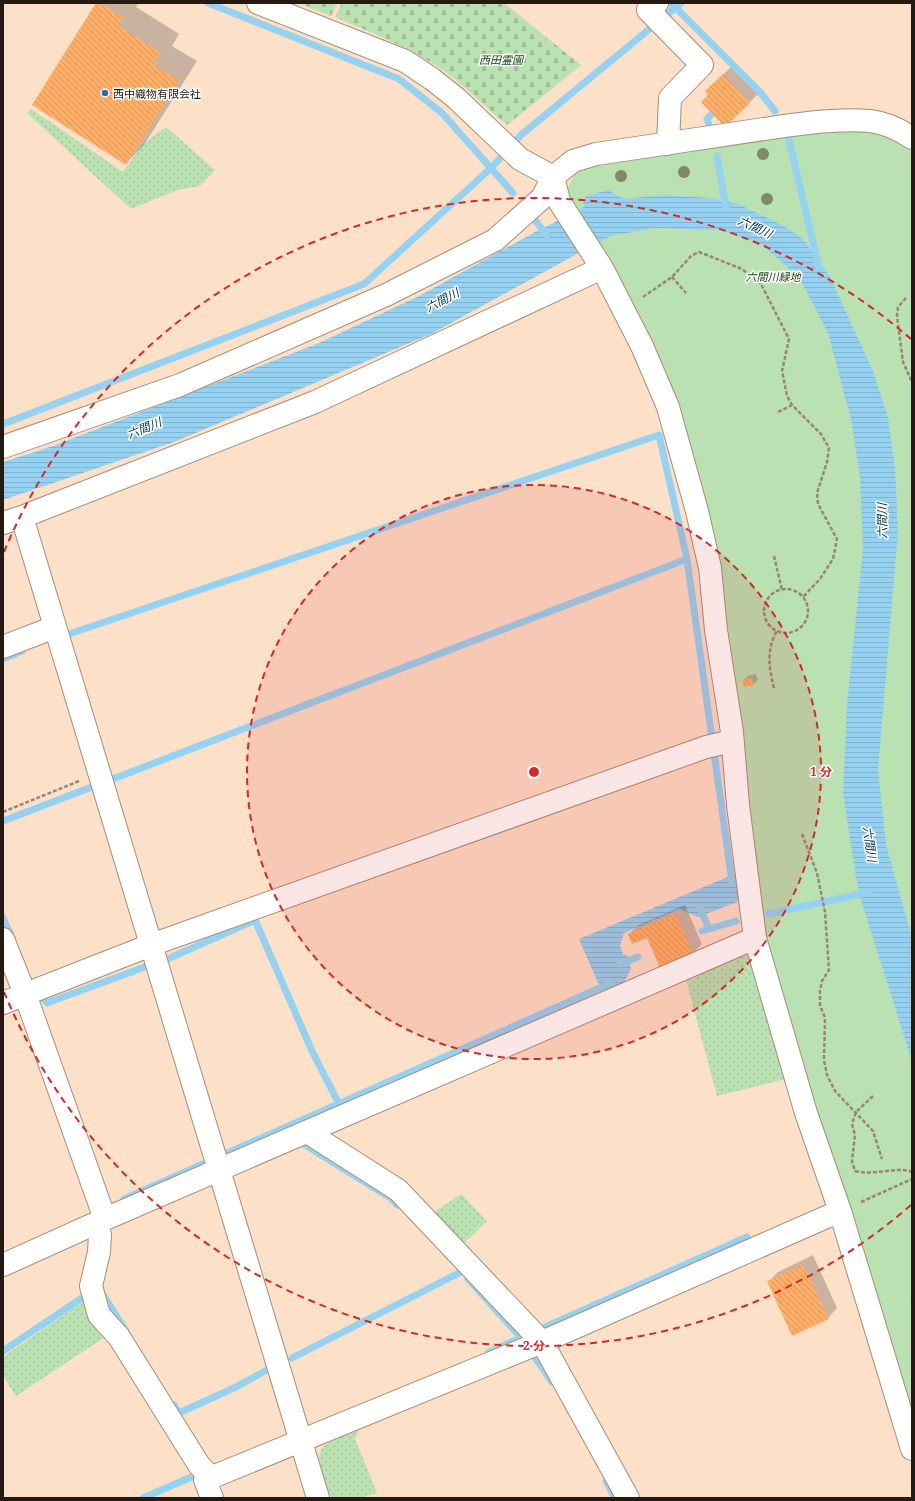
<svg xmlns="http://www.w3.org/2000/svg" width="915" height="1501" font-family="'Noto Serif','Noto Sans JP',serif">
<defs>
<pattern id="grass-dots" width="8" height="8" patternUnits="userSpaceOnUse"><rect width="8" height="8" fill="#b9e1b1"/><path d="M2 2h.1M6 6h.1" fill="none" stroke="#9fc097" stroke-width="1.8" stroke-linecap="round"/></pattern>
<pattern id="cemetery-stones" width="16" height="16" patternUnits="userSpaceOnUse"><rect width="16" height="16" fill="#b9e1b1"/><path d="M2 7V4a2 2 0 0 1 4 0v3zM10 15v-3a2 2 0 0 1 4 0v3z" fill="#9fc097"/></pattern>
<pattern id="water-rules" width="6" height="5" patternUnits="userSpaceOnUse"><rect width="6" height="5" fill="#95d2f2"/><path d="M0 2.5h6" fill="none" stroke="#80b4ce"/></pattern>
<pattern id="building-back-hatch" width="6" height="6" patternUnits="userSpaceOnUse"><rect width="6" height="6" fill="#ffaf67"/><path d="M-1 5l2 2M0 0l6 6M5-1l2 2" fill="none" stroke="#da9658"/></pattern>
</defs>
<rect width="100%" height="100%" fill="#fce0c8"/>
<path fill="url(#grass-dots)" d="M 31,109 L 123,172 L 142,145 L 166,127 L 215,170 L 200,186 L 177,190 L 131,209 L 27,113 Z
M 746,954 L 752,957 L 790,1078 L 717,1096 L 686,980 L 739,955 Z
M 461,1194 L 487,1221 L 460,1247 L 430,1215 Z
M 87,1299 L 108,1335 L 16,1396 L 3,1376 L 3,1357 Z
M 359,1430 L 355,1439 L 377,1493 L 361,1498 L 331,1498 C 326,1484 310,1454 327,1444 C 336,1438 348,1435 359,1430 Z"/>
<path fill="url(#cemetery-stones)" d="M 298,3 L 337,3 L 331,16 Z
M 342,3 L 504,3 L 581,65 L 507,125 C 487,108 468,89 447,73 C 413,49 373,33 335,17 Z"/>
<path fill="#b9e1b1" d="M 847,128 L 892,134 L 912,150 L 912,1414 L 767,952 L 699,481 L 565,196 L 573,176 L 591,161 Z"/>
<path fill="url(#water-rules)" d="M 608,190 L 624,199 L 664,195 L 710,198 L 738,204 L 782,225 L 803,239 L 830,277 L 873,371 L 888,418 L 895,467 L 898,532 L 878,769 L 886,845 L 912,938 L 912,1061 L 861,900 L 856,877 L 843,793 L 847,705 L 863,550 L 860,477 L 851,419 L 828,333 L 799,277 L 762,245 L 722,230 L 654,228 L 610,236 L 431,334 L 174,442 L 3,500 L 3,462 L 53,446 L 319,343 L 419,296 L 535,232 L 583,208 L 586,196 Z
M 737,873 L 740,901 L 698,917 L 679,909 L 624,933 L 620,945 L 623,954 L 628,956 L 631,969 L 624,983 L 607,990 L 598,983 L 579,939 Z"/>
<path fill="#0003" d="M 98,3 L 139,3 L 136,7 L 179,34 L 172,46 L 197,61 L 144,145 L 125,164 Z
M 733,65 L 759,93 L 725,126 L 706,91 Z
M 756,674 L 758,680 L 753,684 L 743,681 L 748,676 Z
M 685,905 L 702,944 L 693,953 L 647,936 L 629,934 L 639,925 Z
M 813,1255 L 837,1308 L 828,1318 L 768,1282 L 778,1272 Z"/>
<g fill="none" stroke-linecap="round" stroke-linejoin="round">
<path stroke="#95d2f2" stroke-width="7" d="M 208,3 L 399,79 L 442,113 L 513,193
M 671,3 L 760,92 L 775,111
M 709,125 L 707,119 L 711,115
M 789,140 L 819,268
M 717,156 L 726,208
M 533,218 L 547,235
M 3,424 L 364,284 L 491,168 L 521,135 L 681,3
M 60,637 L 659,435 L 687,559 L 732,882 L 731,883
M 3,659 L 22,651
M 3,821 L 687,559
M 699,907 L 709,928
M 768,914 L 869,892
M 3,918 L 12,938
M 702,931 L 736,921
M 620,964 L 638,957
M 39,992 L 47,1003 L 172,957 L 255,920 L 312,1051 L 339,1104
M 302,1143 L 392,1199 L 397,1205
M 124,1199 L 611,983
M 468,1279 L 524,1341
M 102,1293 L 126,1331
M 530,1350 L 552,1382
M 3,1351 L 91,1292
M 489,1352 L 747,1237
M 292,1358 L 461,1272
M 174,1405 L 179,1413 L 236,1387 L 267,1370
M 606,1481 L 615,1498
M 143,1498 L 203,1472"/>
</g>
<path fill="url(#building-back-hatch)" d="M 96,3 L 100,3 L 124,18 L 118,26 L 161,53 L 154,65 L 179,80 L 126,165 L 32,105 Z
M 723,74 L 750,103 L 725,127 L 701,102 L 708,95 L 705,91 Z
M 752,678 L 754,685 L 744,687 L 742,680 Z
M 676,914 L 693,954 L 660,968 L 647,938 L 632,944 L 628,934 Z
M 803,1264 L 829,1319 L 792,1336 L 767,1281 Z"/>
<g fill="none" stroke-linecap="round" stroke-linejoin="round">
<g stroke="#a78d77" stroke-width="24">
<path id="minor" d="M 258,3 L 405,61 L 432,79 L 456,98 L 520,159 L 553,177 L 559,201 L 602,268
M 657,3 L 648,10 L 702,65 L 670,98 L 668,144
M 3,447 L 180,385 L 386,295 L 495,240 L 542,198 L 553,177 L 573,161 L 596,154 C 652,146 708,137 764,129 C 798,124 836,118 870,121 C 886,123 899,129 912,138
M 22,517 L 318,1498
M 3,523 L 22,517 L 315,402 L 602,268 L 642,346 L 668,407 L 697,511 L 710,568 L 716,630 L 732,732 L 738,805 L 755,938 L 806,1113 L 840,1211 L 912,1449
M 3,647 L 55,627
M 3,939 L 25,994 L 105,1219
M 3,1003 L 151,945 L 706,747 L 732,741
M 307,1132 L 398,1190 L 542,1342 L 628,1498
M 96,1223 L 100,1235 L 99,1252 L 91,1286 L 99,1315 L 119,1337 L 199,1465 L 210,1477
M 3,1265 L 105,1219 L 755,938
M 212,1498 L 205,1480 L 542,1342 L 840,1211"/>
</g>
<path stroke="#988573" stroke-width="2.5" stroke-dasharray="4 2" stroke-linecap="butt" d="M 672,277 L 686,293
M 643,297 L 672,277 L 691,256 L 699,252 L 742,269 L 761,284 L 789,339 L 782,371 L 787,396 L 792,405 L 821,434 L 829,448 L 827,462 L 817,493 L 818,504 L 837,539 L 833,559 L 820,579 L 803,597
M 906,298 L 898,307 L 897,316 L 903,362 L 912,382
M 778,412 L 792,405
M 774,556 L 782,590
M764 611a22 22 0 1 1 44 0a22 22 0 1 1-44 0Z
M 774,688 C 769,669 766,649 777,631
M 3,812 L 79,781
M 802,834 L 817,873 L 825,912 L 829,970 L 822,981 L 820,991 L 820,1005 L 825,1018 L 824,1060 L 827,1075 L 835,1091 L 873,1131 L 882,1159
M 873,1096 L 856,1112 L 852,1124 L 855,1135 L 852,1161 L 855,1171 C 874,1176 898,1166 912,1172
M 861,1202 L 912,1179
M 911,1300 L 912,1301"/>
<use href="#minor" stroke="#fff" stroke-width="22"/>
</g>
<g fill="#808b63">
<circle cx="763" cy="154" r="6"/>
<circle cx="684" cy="172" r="6"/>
<circle cx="621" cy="176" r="6"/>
<circle cx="767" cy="199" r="6"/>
</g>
<circle cx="534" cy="772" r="287" fill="#d62828" fill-opacity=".12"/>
<g fill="none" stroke="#d62828" stroke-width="2" stroke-dasharray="7 5">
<circle cx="534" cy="772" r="287"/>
<path d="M911 1205A574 574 0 0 1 4 992M4 552A574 574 0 0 1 911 339"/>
</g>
<circle fill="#286bbc" stroke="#fff" stroke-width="1.5" cx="105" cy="93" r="4"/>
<g text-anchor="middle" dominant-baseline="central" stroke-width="3" stroke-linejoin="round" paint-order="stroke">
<g font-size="11" font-style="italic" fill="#1a4510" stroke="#fff">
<text x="501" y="59">西田霊園</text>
<text x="773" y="276">六間川緑地</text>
</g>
<g font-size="11" fill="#241a11" stroke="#fff" text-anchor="start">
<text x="113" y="93">西中織物有限会社</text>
</g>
<g font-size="12" font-style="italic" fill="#00364b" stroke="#fff">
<text transform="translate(755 227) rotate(25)">六間川</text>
<text transform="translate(442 300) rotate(-28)">六間川</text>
<text transform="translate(144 428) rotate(-22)">六間川</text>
<text transform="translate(882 521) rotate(-91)">六間川</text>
<text transform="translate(870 844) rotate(82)">六間川</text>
</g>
</g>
<circle cx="534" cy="772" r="6" fill="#d62828" stroke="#fff" stroke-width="2"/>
<g font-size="12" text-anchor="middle" font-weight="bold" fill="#d62828" stroke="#fff" stroke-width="3" stroke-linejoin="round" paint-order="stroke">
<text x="821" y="776">1 分</text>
<text x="534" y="1350">2 分</text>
</g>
<rect width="915" height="1501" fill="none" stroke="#241a11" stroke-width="8"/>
</svg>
